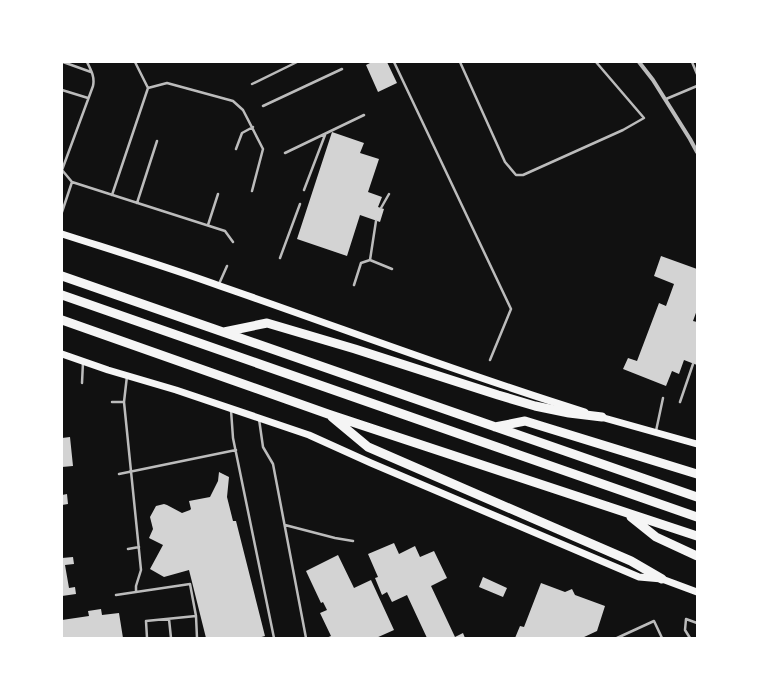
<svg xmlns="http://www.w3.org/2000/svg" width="759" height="700" font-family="'Libre Baskerville',serif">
<rect width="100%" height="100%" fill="#111"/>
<path fill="#d3d3d3" d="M 372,62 L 387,62 L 397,83 L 378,92 L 366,65 Z
M 332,132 L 364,143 L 360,153 L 379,159 L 368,192 L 382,197 L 378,207 L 384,209 L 380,222 L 360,215 L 347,256 L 297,239 Z
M 661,256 L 697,269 L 697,310 L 693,321 L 697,322 L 697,365 L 684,360 L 679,374 L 672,371 L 666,386 L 623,369 L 628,358 L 637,361 L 659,303 L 666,306 L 674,284 L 654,276 Z
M 70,437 L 73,466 L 62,467 L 62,438 Z
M 219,472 L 229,477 L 227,497 L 233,521 L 236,521 L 265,636 L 258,638 L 206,638 L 189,570 L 164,577 L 150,569 L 163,545 L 149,538 L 153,529 L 150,517 L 156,506 L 164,504 L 167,505 L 182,513 L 190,510 L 191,509 L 189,501 L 210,497 L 218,481 Z
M 67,494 L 68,504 L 62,505 L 62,495 Z
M 394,543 L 399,554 L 415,546 L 420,557 L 434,551 L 447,578 L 431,586 L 455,637 L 463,633 L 465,638 L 427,638 L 407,595 L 392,602 L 387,592 L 382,595 L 375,578 L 378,577 L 368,554 Z
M 338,555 L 354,588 L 371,580 L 394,630 L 376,638 L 326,638 L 331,636 L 320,613 L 327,610 L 323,602 L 321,603 L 306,571 Z
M 73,557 L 74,564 L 65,565 L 69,588 L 75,587 L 76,594 L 62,596 L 62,558 Z
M 483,577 L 507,588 L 503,597 L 479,587 Z
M 541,583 L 565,592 L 572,589 L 575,595 L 605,606 L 597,631 L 582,638 L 515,638 L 520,626 L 524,627 Z
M 101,609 L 102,615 L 119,613 L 123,638 L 62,638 L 62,620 L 89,616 L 88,611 Z"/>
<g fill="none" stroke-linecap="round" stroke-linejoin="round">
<path stroke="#bcbcbc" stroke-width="2.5" d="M 63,62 L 91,72
M 135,62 L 148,88
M 394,62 L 511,309 L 490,360
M 460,62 L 505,162 L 516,175 L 523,175 L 623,130 L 644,118 L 596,62
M 692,62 L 697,74
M 252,84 L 297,62
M 62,90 L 88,98
M 666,99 L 697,86
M 263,106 L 342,69
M 236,149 L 242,133 L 253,127
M 285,153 L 364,115
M 62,170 L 93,86 C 95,77 91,70 87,62
M 72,182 L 225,231 L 233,242
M 304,190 L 325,135
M 112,195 L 148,88 L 167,83 L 233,101 L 243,110 L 263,149 L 252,191
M 137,203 L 157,141
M 381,208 L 389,194
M 62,212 L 72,182 L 62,170
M 208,225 L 218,194
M 280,258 L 300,204
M 370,260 L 392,269
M 219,284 L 227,266
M 354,285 L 361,263 L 370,260 L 376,221
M 82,383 L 83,362
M 112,402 L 124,402
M 680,402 L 693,364
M 231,410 L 233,438 L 274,638
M 259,419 L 263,447 L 273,464 L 306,638
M 656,431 L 663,398
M 119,474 L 236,450
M 285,525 L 335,538 L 353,541
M 128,549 L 139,547
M 136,592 L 190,584 L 196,616 L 146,621 L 147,638
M 116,595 L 136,592 L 136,586 L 141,570 L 124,402 L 127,376
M 196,616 L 197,638
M 169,619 L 171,638
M 617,638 L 654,621 L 662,638
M 690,638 L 685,630 L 686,619 L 697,623"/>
<path stroke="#bcbcbc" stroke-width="4" d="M 639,62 L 653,80 L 690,139 L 697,152"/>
<path stroke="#f5f5f5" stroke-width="7" d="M 62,234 C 115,251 168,267 220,286 C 342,328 462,374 585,412
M 62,354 L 108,370 L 176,390 L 309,435 L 371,463 L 639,577 L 662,579 L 697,592
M 597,416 L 697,444"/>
<path stroke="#f5f5f5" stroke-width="9" d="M 62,276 L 697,497
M 62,295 L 697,517
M 62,320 L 328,414 L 697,536
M 224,332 L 267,323 L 355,349 L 498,395 L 535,406 L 569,413 L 602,417
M 332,417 L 368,447 L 631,561 L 662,579
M 495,427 L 525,421 L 697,474
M 631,517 L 656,537 L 697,556"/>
</g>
<rect width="759" height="700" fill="none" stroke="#ffffff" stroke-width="126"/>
</svg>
